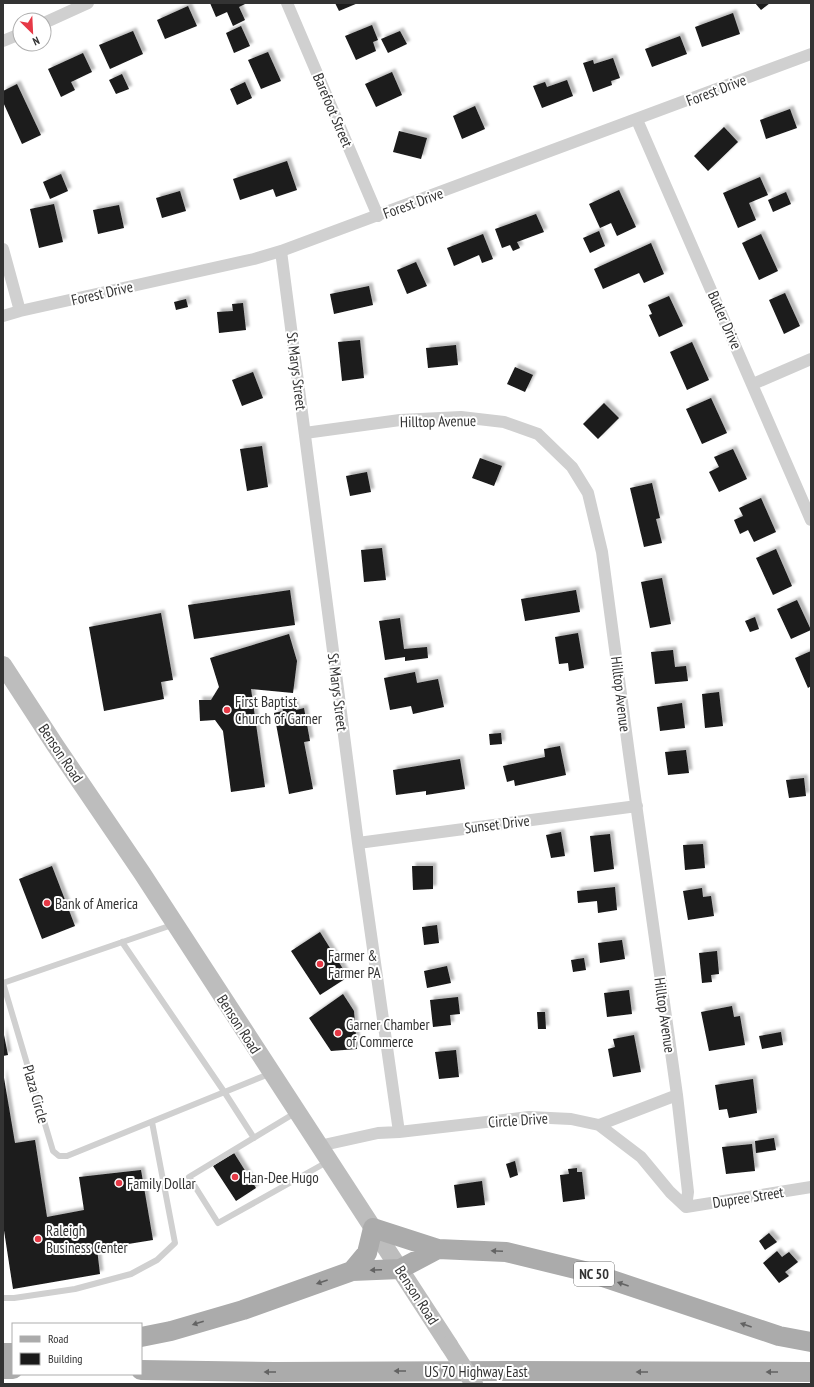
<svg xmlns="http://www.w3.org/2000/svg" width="814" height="1387" font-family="'PT Sans Narrow',sans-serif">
<defs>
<filter id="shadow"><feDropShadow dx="3.5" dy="-3.5" stdDeviation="1" flood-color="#0004"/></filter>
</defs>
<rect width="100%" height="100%" fill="#fff"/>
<path fill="#1a1a1a" filter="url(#shadow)" d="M 210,3 L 247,3 L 239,7 L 245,20 L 233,26 L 227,12 L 216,17 Z
M 335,3 L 358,3 L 339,11 Z
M 755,3 L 770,3 L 761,10 Z
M 188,6 L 197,26 L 165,39 L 157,20 Z
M 733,13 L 740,34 L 702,47 L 695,27 Z
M 372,25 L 378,40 L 373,42 L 376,51 L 356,60 L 345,36 Z
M 241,26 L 250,46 L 234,53 L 226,33 Z
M 133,31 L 143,54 L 110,69 L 99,45 Z
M 400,31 L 407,44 L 388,53 L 381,39 Z
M 680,36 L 687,54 L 652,67 L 645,49 Z
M 268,52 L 281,81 L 261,89 L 248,60 Z
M 83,53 L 92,72 L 71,82 L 75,90 L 61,97 L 48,69 Z
M 613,58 L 620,78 L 611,81 L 612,85 L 593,92 L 583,63 L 593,60 L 594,64 Z
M 392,72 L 402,95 L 376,107 L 365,84 Z
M 122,74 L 129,89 L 116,94 L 109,80 Z
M 567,80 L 573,96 L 542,108 L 533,86 L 545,82 L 547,87 Z
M 245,82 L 252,98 L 237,105 L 230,89 Z
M 17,84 L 41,135 L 22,144 L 3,102 L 3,91 Z
M 475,106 L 485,129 L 462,139 L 453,116 Z
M 790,109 L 797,128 L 766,139 L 760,120 Z
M 724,127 L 738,142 L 708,171 L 694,156 Z
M 399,131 L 427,138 L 421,159 L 393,152 Z
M 287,161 L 297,190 L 276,197 L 273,189 L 240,200 L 233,179 Z
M 61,174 L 68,191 L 50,199 L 43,182 Z
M 760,177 L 768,195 L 749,203 L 756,220 L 738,228 L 723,193 Z
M 619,190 L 636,227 L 617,236 L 611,223 L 600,228 L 589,204 Z
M 180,191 L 186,211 L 162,218 L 156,198 Z
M 786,192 L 791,204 L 773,212 L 768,200 Z
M 54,204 L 63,242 L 39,248 L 30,209 Z
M 119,205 L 124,228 L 98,234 L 93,210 Z
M 536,214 L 544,232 L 517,242 L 520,248 L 513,251 L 510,245 L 502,248 L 495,229 Z
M 599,231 L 605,246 L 590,253 L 583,238 Z
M 483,234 L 493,259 L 482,263 L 479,255 L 454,266 L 447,248 Z
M 761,234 L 778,271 L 759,280 L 742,243 Z
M 651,243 L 664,274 L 644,283 L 639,273 L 603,289 L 594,269 Z
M 416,262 L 427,286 L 407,294 L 397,270 Z
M 369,286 L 373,305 L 334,314 L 330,294 Z
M 785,293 L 800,326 L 784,334 L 769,300 Z
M 669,296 L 683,326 L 659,337 L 649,315 L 652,314 L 648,305 Z
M 186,299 L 188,307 L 176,310 L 174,302 Z
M 243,303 L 246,330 L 219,333 L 217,312 L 233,311 L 232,304 Z
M 360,340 L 364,378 L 342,381 L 338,342 Z
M 692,342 L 709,380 L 687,390 L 670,352 Z
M 456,345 L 458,365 L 428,368 L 426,348 Z
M 515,367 L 533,375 L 525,392 L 507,384 Z
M 253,372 L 263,398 L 242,406 L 232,380 Z
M 711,398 L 727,433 L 702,444 L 686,409 Z
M 604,403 L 619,418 L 598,439 L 583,424 Z
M 262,446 L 268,487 L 247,491 L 240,449 Z
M 733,449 L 747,479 L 719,492 L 709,472 L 719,467 L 714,457 Z
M 480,458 L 502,466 L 494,486 L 472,478 Z
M 367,472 L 371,492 L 350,496 L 346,476 Z
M 652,483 L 660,518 L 656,519 L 662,543 L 644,547 L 630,488 Z
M 761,498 L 776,532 L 754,542 L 748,530 L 740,534 L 734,520 L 743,516 L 739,508 Z
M 382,548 L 386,580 L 364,582 L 361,550 Z
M 776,549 L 792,586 L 773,595 L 756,558 Z
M 662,578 L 671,624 L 650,628 L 641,582 Z
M 290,590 L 295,625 L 194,639 L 188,605 Z
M 576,590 L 580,612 L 525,621 L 521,599 Z
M 797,600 L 811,630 L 791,639 L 777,609 Z
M 161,613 L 173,680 L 161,682 L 164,699 L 104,711 L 89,627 Z
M 755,617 L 759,629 L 750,632 L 745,621 Z
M 400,618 L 404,649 L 427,647 L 428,658 L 405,661 L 405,657 L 385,660 L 379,621 Z
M 578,633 L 584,668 L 569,671 L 568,663 L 559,664 L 555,637 Z
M 289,634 L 297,661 L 293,693 L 251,689 L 265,787 L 231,792 L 223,731 L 215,720 L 200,721 L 199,700 L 211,700 L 219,687 L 210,658 Z
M 673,650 L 675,667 L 686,666 L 688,681 L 655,684 L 651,652 Z
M 811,651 L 811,686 L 808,688 L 795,658 Z
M 415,672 L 417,683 L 438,679 L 444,707 L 413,714 L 411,706 L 390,710 L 384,678 Z
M 719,692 L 723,726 L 705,728 L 702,694 Z
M 294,701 L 296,710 L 304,708 L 310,741 L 304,742 L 313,789 L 289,794 L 274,713 L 283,711 L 281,703 Z
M 682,703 L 685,728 L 660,731 L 657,707 Z
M 501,733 L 502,744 L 490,745 L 489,734 Z
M 560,746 L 566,775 L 515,786 L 514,780 L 507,782 L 503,766 L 545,757 L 544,749 Z
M 686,750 L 689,773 L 668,775 L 665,752 Z
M 460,759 L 465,789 L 426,795 L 426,791 L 396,795 L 393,770 Z
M 804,778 L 806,796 L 789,798 L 786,780 Z
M 561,832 L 565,856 L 551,858 L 546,835 Z
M 610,834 L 614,869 L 594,872 L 590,836 Z
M 703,844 L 705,868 L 685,870 L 683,845 Z
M 52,866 L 75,926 L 42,939 L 19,879 Z
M 412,866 L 433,866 L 433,889 L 413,890 Z
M 615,887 L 617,910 L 598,913 L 597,901 L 578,903 L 577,891 Z
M 702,888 L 703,897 L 711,896 L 714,916 L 688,920 L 683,891 Z
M 437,925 L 439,943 L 424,945 L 422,927 Z
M 320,932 L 348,977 L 320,995 L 291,951 Z
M 622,940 L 625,959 L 600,963 L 598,943 Z
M 717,951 L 719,974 L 711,975 L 712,982 L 702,983 L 699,953 Z
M 584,958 L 586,970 L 573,972 L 571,960 Z
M 447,966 L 451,983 L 427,988 L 424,971 Z
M 629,990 L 632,1014 L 607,1017 L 604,993 Z
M 343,994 L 354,1011 L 357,1049 L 331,1051 L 309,1018 Z
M 458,997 L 460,1014 L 450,1015 L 451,1025 L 433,1027 L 430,1000 Z
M 732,1006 L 734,1017 L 740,1016 L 745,1045 L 709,1051 L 701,1012 Z
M 537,1012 L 545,1012 L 546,1029 L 538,1029 Z
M 3,1030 L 8,1055 L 3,1056 Z
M 781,1032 L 783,1045 L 762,1049 L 759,1036 Z
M 634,1035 L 641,1072 L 613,1077 L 608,1049 L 615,1047 L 613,1039 Z
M 456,1050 L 459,1077 L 439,1079 L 435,1052 Z
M 3,1072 L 15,1143 L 35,1140 L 47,1217 L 84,1210 L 79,1177 L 141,1170 L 153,1240 L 97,1249 L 100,1274 L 13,1289 L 3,1224 Z
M 753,1079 L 757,1113 L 729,1118 L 727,1109 L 719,1110 L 715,1085 Z
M 774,1138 L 776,1150 L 756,1153 L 755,1141 Z
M 752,1144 L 755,1171 L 726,1174 L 722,1147 Z
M 234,1153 L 256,1188 L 236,1201 L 213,1166 Z
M 515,1161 L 518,1175 L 510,1178 L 506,1164 Z
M 577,1168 L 577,1172 L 582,1172 L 585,1199 L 563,1202 L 560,1175 L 569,1174 L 568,1169 Z
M 482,1181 L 485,1205 L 457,1208 L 454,1185 Z
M 769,1233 L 777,1242 L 765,1250 L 759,1241 Z
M 777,1251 L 782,1257 L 789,1252 L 798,1262 L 785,1272 L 789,1276 L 779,1283 L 763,1263 Z"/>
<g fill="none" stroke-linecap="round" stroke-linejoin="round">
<path stroke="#d0d0d0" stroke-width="6" d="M 172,925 L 3,983 L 53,1151 L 59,1156 L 67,1156 L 269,1074
M 122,942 L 225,1093 L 254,1138
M 295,1113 L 189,1177 L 218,1223 L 327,1162
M 3,1298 L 14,1298 L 75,1289 L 131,1274 L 157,1260 L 175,1243 L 152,1122"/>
<path stroke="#d0d0d0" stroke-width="12" d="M 287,3 L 378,216
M 44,23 L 88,3
M 3,41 L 20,34
M 637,120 L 811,520
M 3,249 L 20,311
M 281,251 L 358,843 L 399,1132
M 3,316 L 20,311 L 254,259 L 281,251 L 811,54
M 753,384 L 811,359
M 305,433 L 400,420 L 461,417 L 504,422 L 538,434 L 572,467 L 588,493 L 602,552 L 629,754 L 677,1095 L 688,1192 L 686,1207
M 358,843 L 637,806
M 599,1125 L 677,1095
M 319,1146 L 378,1133 L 399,1132 L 529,1117 L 571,1119 L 599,1125 L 641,1157 L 670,1192 L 686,1207
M 686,1207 L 811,1187"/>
<path stroke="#bdbdbd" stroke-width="18" d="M 3,665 L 55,745 L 142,873 L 449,1345"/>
<path stroke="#ababab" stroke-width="20" d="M 352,1271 L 400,1269 L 438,1249
M 141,1337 L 171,1331 L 243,1310 L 352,1271 L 367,1253 L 373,1228 L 438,1249 L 506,1252 L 588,1272 L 779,1336 L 811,1342
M 3,1353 L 13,1353
M 3,1369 L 13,1369
M 141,1370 L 274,1372 L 507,1371 L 811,1372"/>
<path stroke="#bdbdbd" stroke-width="18" d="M 449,1345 L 474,1384"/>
</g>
<defs><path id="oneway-solid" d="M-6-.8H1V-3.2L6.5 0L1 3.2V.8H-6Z"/></defs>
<g fill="#636363">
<use href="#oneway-solid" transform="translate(497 1251) rotate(-177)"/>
<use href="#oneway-solid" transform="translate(376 1270) rotate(177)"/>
<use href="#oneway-solid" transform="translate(322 1282) rotate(161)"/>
<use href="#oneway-solid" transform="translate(623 1284) rotate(-161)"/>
<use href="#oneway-solid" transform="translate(198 1323) rotate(163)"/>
<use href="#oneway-solid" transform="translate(746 1325) rotate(-161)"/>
<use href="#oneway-solid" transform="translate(400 1371) rotate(180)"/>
<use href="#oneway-solid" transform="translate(270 1372) rotate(-180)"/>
<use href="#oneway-solid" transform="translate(642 1372) rotate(-180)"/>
<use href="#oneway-solid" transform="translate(772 1372) rotate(-180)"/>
</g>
<g fill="#e63946" stroke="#fff" stroke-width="1.5">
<circle cx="227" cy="710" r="4"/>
<circle cx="47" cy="903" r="4"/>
<circle cx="320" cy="964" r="4"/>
<circle cx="338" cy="1033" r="4"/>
<circle cx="235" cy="1177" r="4"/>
<circle cx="119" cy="1183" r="4"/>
<circle cx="38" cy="1239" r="4"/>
</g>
<g text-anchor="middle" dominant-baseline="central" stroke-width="4" stroke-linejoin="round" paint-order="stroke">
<rect fill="#fff" stroke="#707070" stroke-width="1" x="574" y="1262" width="40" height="24" rx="3"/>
<g font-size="14" font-weight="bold" fill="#333">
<text x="594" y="1274">NC 50</text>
</g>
<g font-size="15" fill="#333" stroke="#fff">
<text transform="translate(716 90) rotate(-21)">Forest Drive</text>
<text transform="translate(333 110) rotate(67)">Barefoot Street</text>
<text transform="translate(413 203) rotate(-20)">Forest Drive</text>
<text transform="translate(102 293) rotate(-13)">Forest Drive</text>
<text transform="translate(725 320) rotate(66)">Butler Drive</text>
<text transform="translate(297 371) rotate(83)">St Marys Street</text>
<text transform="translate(438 421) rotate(-1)">Hilltop Avenue</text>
<text transform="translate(338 692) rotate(83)">St Marys Street</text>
<text transform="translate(621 694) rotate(83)">Hilltop Avenue</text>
<text transform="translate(61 753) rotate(56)">Benson Road</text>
<text transform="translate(497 824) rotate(-7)">Sunset Drive</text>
<text transform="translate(665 1015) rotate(82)">Hilltop Avenue</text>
<text transform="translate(239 1024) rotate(57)">Benson Road</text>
<text transform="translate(36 1094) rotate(74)">Plaza Circle</text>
<text transform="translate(518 1120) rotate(-4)">Circle Drive</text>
<text transform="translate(748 1197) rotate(-9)">Dupree Street</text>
<text transform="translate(417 1295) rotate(57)">Benson Road</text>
<text x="476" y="1371">US 70 Highway East</text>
</g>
<g font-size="15" fill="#333" stroke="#fff" text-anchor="start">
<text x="235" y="701">First Baptist<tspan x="235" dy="17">Church of Garner</tspan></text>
<text x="55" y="903">Bank of America</text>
<text x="328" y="955">Farmer &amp;<tspan x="328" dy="17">Farmer PA</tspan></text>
<text x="346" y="1024">Garner Chamber<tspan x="346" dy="17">of Commerce</tspan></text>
<text x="243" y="1177">Han-Dee Hugo</text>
<text x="127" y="1183">Family Dollar</text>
<text x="46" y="1230">Raleigh<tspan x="46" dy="17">Business Center</tspan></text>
</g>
</g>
<rect width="814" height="1387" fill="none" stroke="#333333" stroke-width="8"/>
<rect x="12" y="1323" width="130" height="52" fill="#ffffff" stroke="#adadad"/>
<rect x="20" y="1336" width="20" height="6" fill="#ababab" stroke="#adadad"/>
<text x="48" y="1343" font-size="12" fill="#333333">Road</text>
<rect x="20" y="1353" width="20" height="12" fill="#1a1a1a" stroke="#adadad"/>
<text x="48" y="1363" font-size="12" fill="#333333">Building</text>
<g transform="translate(32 32) rotate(156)"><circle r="19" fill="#ffffff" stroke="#adadad"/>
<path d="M0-3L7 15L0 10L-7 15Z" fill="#e63946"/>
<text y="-6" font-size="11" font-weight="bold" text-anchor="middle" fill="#333333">N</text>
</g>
</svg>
